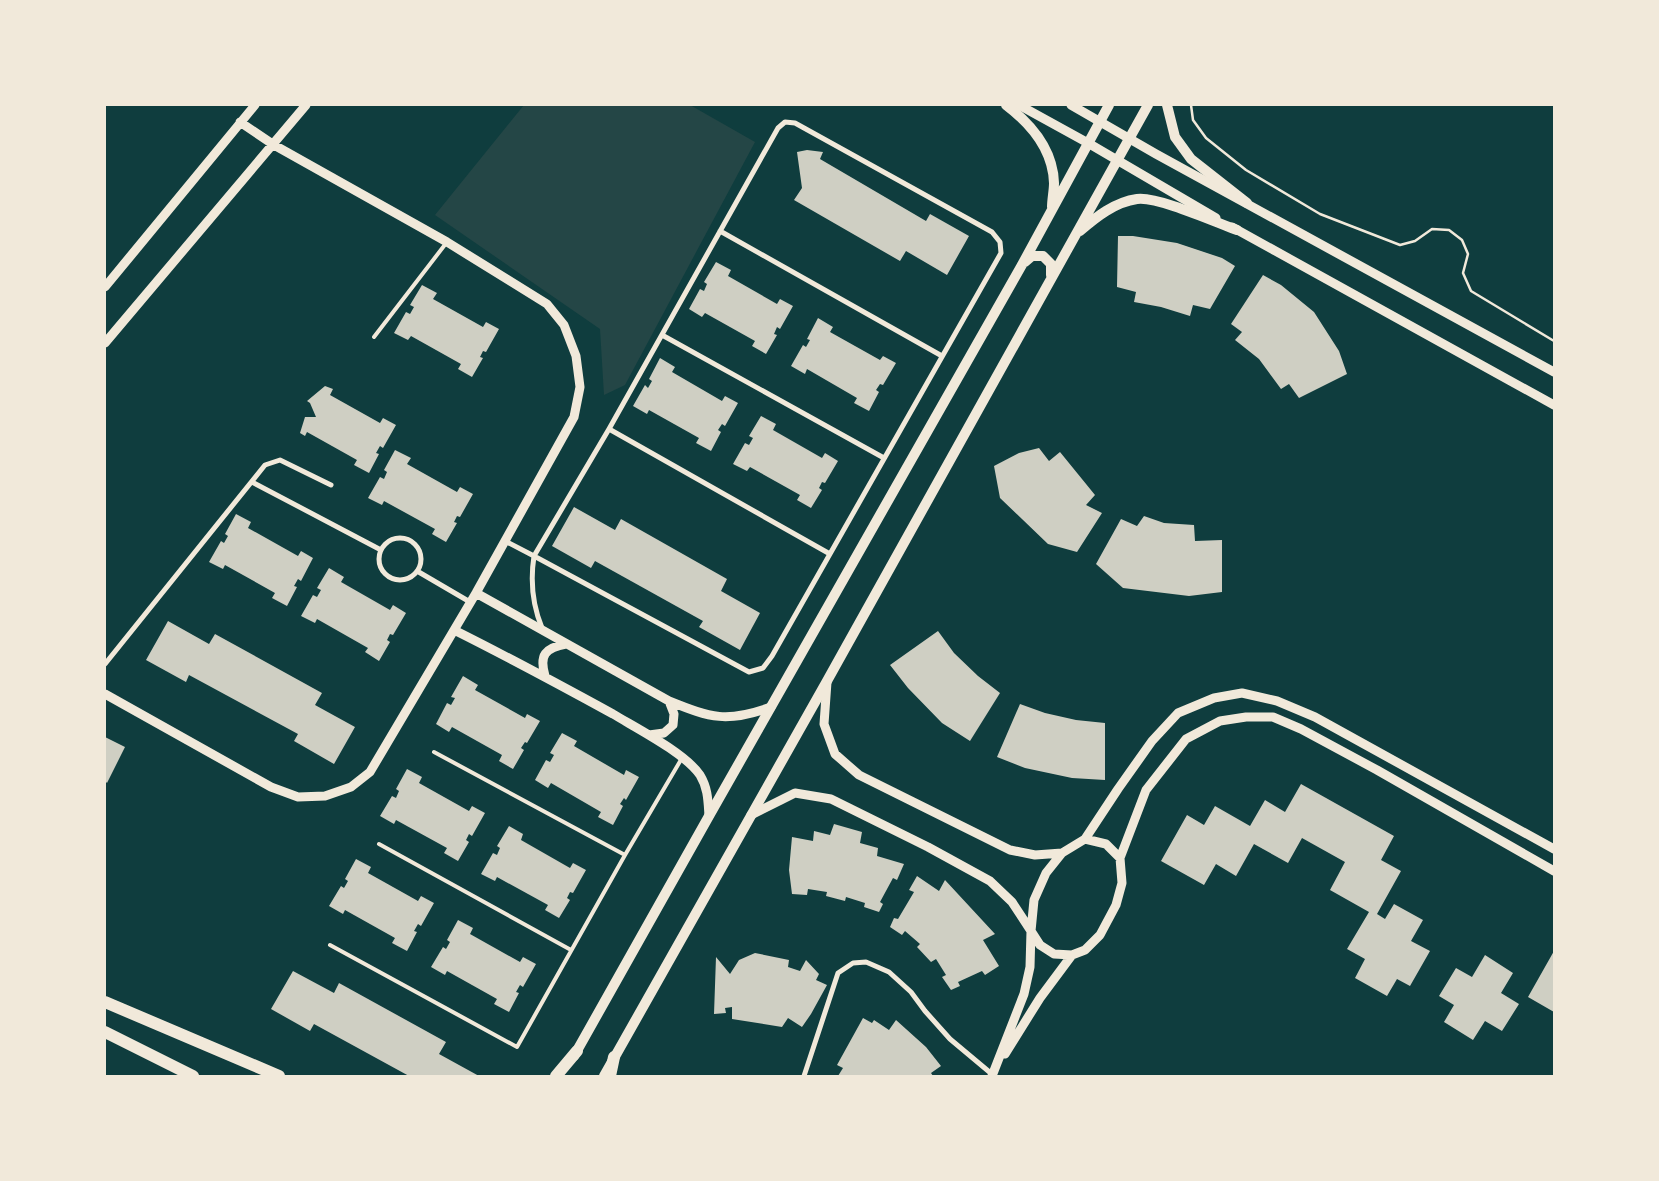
<svg xmlns="http://www.w3.org/2000/svg" width="1659" height="1181" font-family="'Archivo Narrow',sans-serif">
<rect width="100%" height="100%" fill="#0f3d3e"/>
<path fill="#244646" d="M 524,105 L 690,105 L 755,142 L 625,385 L 604,395 L 600,329 L 435,215 Z"/>
<path fill="#cfcfc3" d="M 807,150 L 823,152 L 820,159 L 926,221 L 930,214 L 969,236 L 947,275 L 906,251 L 900,261 L 794,200 L 802,188 L 797,152 Z
M 1118,236 L 1133,236 L 1177,243 L 1222,258 L 1235,266 L 1210,309 L 1193,305 L 1190,316 L 1161,307 L 1134,302 L 1136,292 L 1117,287 Z
M 716,262 L 731,270 L 728,276 L 777,304 L 780,299 L 793,306 L 780,329 L 777,327 L 774,334 L 777,335 L 766,354 L 752,346 L 755,341 L 705,313 L 702,317 L 689,309 L 700,289 L 704,291 L 707,284 L 704,282 Z
M 1263,275 L 1281,285 L 1314,312 L 1339,351 L 1347,374 L 1299,398 L 1289,384 L 1281,389 L 1259,359 L 1235,340 L 1242,332 L 1231,324 Z
M 422,285 L 437,293 L 433,299 L 483,327 L 486,322 L 499,329 L 486,352 L 483,351 L 480,357 L 483,358 L 472,377 L 458,369 L 461,364 L 411,336 L 408,340 L 394,333 L 406,312 L 410,314 L 414,307 L 410,305 Z
M 818,318 L 833,327 L 830,332 L 880,360 L 883,356 L 896,363 L 883,385 L 880,384 L 876,390 L 879,392 L 869,411 L 854,403 L 857,398 L 807,369 L 805,374 L 791,366 L 803,345 L 806,347 L 810,340 L 807,339 Z
M 660,358 L 675,367 L 672,372 L 722,401 L 725,396 L 738,403 L 725,426 L 722,424 L 718,430 L 721,432 L 711,451 L 696,443 L 699,438 L 649,410 L 647,414 L 633,406 L 645,385 L 648,388 L 652,381 L 649,379 Z
M 325,386 L 333,389 L 330,395 L 380,423 L 383,418 L 396,425 L 383,448 L 380,446 L 376,453 L 379,454 L 369,473 L 354,465 L 357,460 L 307,432 L 305,436 L 300,433 L 305,417 L 316,417 L 310,403 L 307,401 Z
M 761,416 L 776,424 L 773,430 L 822,458 L 825,453 L 838,461 L 825,483 L 822,482 L 819,488 L 822,490 L 811,508 L 797,500 L 800,495 L 750,467 L 747,471 L 733,464 L 745,443 L 749,445 L 753,438 L 749,436 Z
M 1039,448 L 1049,461 L 1060,452 L 1095,495 L 1086,505 L 1102,513 L 1077,552 L 1048,544 L 1000,498 L 994,466 L 1019,453 Z
M 395,450 L 411,458 L 407,464 L 457,492 L 460,487 L 473,494 L 460,517 L 457,516 L 454,522 L 457,523 L 446,542 L 432,534 L 435,529 L 384,501 L 382,505 L 368,498 L 380,477 L 384,479 L 387,472 L 384,470 Z
M 574,507 L 615,530 L 621,519 L 727,579 L 721,591 L 760,613 L 740,650 L 699,627 L 703,621 L 595,561 L 591,568 L 552,546 Z
M 236,514 L 251,522 L 248,528 L 298,556 L 301,551 L 313,558 L 301,581 L 298,579 L 294,586 L 297,587 L 287,606 L 272,598 L 275,593 L 225,565 L 223,569 L 209,562 L 221,541 L 224,543 L 228,536 L 225,534 Z
M 1144,516 L 1164,523 L 1194,525 L 1195,541 L 1222,540 L 1222,592 L 1189,596 L 1123,588 L 1096,564 L 1121,519 L 1137,526 Z
M 329,568 L 344,577 L 341,582 L 390,610 L 393,605 L 406,613 L 393,635 L 390,634 L 387,640 L 390,642 L 379,661 L 365,652 L 368,648 L 317,619 L 315,623 L 301,616 L 313,595 L 317,597 L 321,590 L 317,588 Z
M 168,621 L 209,644 L 215,634 L 322,693 L 315,705 L 355,727 L 334,764 L 294,741 L 298,734 L 189,675 L 186,682 L 146,660 Z
M 938,631 L 954,653 L 978,676 L 1000,693 L 970,741 L 942,723 L 908,688 L 890,665 Z
M 463,676 L 478,685 L 475,690 L 525,718 L 527,714 L 540,721 L 527,743 L 525,742 L 521,748 L 524,750 L 513,769 L 499,761 L 502,755 L 452,727 L 449,732 L 436,724 L 447,703 L 451,705 L 455,698 L 451,697 Z
M 1020,704 L 1045,713 L 1076,720 L 1105,723 L 1105,780 L 1072,778 L 1025,768 L 997,757 Z
M 562,733 L 577,741 L 574,746 L 624,775 L 626,770 L 639,777 L 626,800 L 624,798 L 620,804 L 623,806 L 613,825 L 598,817 L 601,812 L 551,783 L 548,788 L 535,780 L 546,760 L 550,762 L 554,755 L 550,753 Z
M 105,737 L 125,747 L 107,783 L 105,781 Z
M 407,769 L 422,777 L 419,783 L 469,811 L 472,806 L 485,813 L 472,836 L 469,834 L 466,840 L 469,842 L 458,861 L 444,853 L 447,848 L 396,820 L 394,824 L 380,816 L 392,796 L 396,798 L 399,791 L 396,789 Z
M 1301,784 L 1394,836 L 1381,860 L 1401,871 L 1377,914 L 1385,919 L 1394,904 L 1423,920 L 1411,941 L 1430,951 L 1410,986 L 1397,979 L 1387,996 L 1355,978 L 1365,959 L 1347,949 L 1369,912 L 1330,890 L 1345,862 L 1302,838 L 1288,863 L 1254,844 L 1236,876 L 1216,864 L 1204,885 L 1161,861 L 1187,815 L 1204,825 L 1215,806 L 1250,826 L 1265,800 L 1285,812 Z
M 834,824 L 862,832 L 860,843 L 878,848 L 877,856 L 904,864 L 897,880 L 893,878 L 880,902 L 883,904 L 879,912 L 864,907 L 865,903 L 846,897 L 845,901 L 826,896 L 827,892 L 808,889 L 807,895 L 792,894 L 789,870 L 792,837 L 813,841 L 814,831 L 830,835 Z
M 509,826 L 523,834 L 521,840 L 570,868 L 573,863 L 586,870 L 573,893 L 570,892 L 567,898 L 570,900 L 559,918 L 545,910 L 548,905 L 497,877 L 495,881 L 481,874 L 493,853 L 497,855 L 500,848 L 497,846 Z
M 356,859 L 371,867 L 368,873 L 418,901 L 421,896 L 434,903 L 421,926 L 418,924 L 414,931 L 417,932 L 407,951 L 392,943 L 395,938 L 345,910 L 343,914 L 329,906 L 341,886 L 344,888 L 348,881 L 345,879 Z
M 917,876 L 939,891 L 945,880 L 995,934 L 983,940 L 999,966 L 985,975 L 982,971 L 958,982 L 960,986 L 951,990 L 942,977 L 946,975 L 936,959 L 931,962 L 917,947 L 920,944 L 905,931 L 902,935 L 890,927 L 894,918 L 898,919 L 914,892 L 909,890 Z
M 458,920 L 473,928 L 470,934 L 520,962 L 523,957 L 536,964 L 523,987 L 520,985 L 516,992 L 519,993 L 509,1012 L 494,1004 L 497,999 L 447,971 L 445,975 L 431,967 L 443,947 L 446,949 L 450,942 L 447,940 Z
M 1554,951 L 1554,1012 L 1528,997 Z
M 755,953 L 789,960 L 788,967 L 800,971 L 806,960 L 819,974 L 816,980 L 827,985 L 811,1014 L 802,1027 L 788,1018 L 782,1027 L 732,1019 L 732,1007 L 725,1008 L 726,1013 L 714,1014 L 716,957 L 730,974 L 739,960 Z
M 1485,955 L 1513,973 L 1501,993 L 1519,1004 L 1502,1031 L 1485,1021 L 1473,1040 L 1444,1022 L 1454,1005 L 1439,996 L 1456,968 L 1472,977 Z
M 293,971 L 334,993 L 339,983 L 446,1042 L 439,1054 L 479,1076 L 409,1076 L 314,1024 L 310,1031 L 271,1009 Z
M 863,1018 L 872,1023 L 874,1020 L 889,1030 L 896,1020 L 926,1047 L 941,1066 L 931,1073 L 933,1076 L 838,1076 L 843,1068 L 837,1065 Z"/>
<g fill="none" stroke-linecap="round" stroke-linejoin="round">
<path stroke="#f1e9da" stroke-width="2.5" d="M 1191,105 L 1193,120 L 1206,138 L 1246,170 L 1320,214 L 1400,245 L 1415,241 L 1432,229 L 1449,230 L 1462,240 L 1468,254 L 1463,273 L 1471,291 L 1554,341"/>
<path stroke="#f1e9da" stroke-width="4" d="M 374,337 L 447,242
M 434,752 L 625,855
M 379,844 L 571,950
M 330,945 L 517,1047 L 625,855 L 682,758"/>
<path stroke="#f1e9da" stroke-width="5" d="M 720,231 L 942,356
M 662,335 L 884,458
M 609,429 L 830,554
M 252,482 L 381,550
M379 559a21 21 0 1 1 42 0a21 21 0 1 1-42 0Z
M 505,541 L 534,556 L 749,672 L 763,668 L 772,656 L 1001,253 L 1000,242 L 992,232 L 795,123 L 785,122 L 778,128 L 609,429 L 534,556 C 530,582 532,604 542,628
M 417,571 L 470,602
M 105,664 L 265,465 L 280,460 L 331,485
M 804,1076 L 838,973 L 853,963 L 866,962 L 889,972 L 911,992 L 925,1011 L 950,1039 L 993,1075"/>
<path stroke="#f1e9da" stroke-width="9" d="M 1019,105 L 1088,143 L 1216,218
M 1071,105 L 1156,154 L 1554,372
M 1232,227 L 1554,405
M 105,287 L 255,105
M 105,343 L 306,105
M 476,593 L 669,701 C 711,718 727,723 771,707
M 454,630 C 508,657 560,685 613,714 C 636,728 685,753 700,775 C 708,788 708,801 709,816
M 545,676 C 539,655 545,648 566,644
M 827,682 L 824,724 L 835,754 L 859,775 L 1010,850 L 1035,855 L 1062,853
M 105,694 L 271,787 L 298,797 L 325,796 L 351,787 L 370,772 L 476,593 L 574,417 L 580,387 L 576,356 L 564,325 L 547,304 L 447,242 L 274,145 L 240,122
M 649,735 L 664,733 L 673,725 L 674,714 L 669,701
M 751,815 L 795,793 L 831,799 L 928,847 L 990,881 L 1012,902 L 1031,931 L 1030,967 L 1024,994 L 992,1076
M 1085,839 L 1118,789 L 1152,741 L 1178,713 L 1214,698 L 1242,693 L 1277,701 L 1315,717 L 1554,849
M 1120,858 L 1146,790 L 1186,739 L 1220,721 L 1246,717 L 1273,717 L 1301,729 L 1377,770 L 1554,871
M 1005,1054 L 1040,998 L 1072,955 L 1085,950 L 1100,935 L 1116,905 L 1122,883 L 1120,858 L 1106,844 L 1085,839 L 1062,853 L 1046,873 L 1034,900 L 1031,931 L 1040,945 L 1054,954 L 1072,955"/>
<path stroke="#f1e9da" stroke-width="10" d="M 1006,105 C 1031,124 1053,150 1054,183 C 1054,191 1052,199 1052,207
M 1167,105 L 1175,137 L 1191,159 L 1247,203
M 1080,231 C 1096,217 1115,202 1137,199 C 1157,196 1215,222 1237,230
M 1025,262 L 1032,256 L 1043,256 L 1051,264 L 1051,275
M 574,1056 L 709,816 L 1023,263 L 1109,105
M 604,1076 L 827,681 L 1148,105"/>
<path stroke="#f1e9da" stroke-width="12" d="M 105,1002 L 279,1076
M 105,1032 L 193,1076
M 556,1076 L 577,1051
M 610,1076 L 614,1057"/>
</g>
<rect width="1659" height="1181" fill="none" stroke="#f1e9da" stroke-width="212"/>
</svg>
